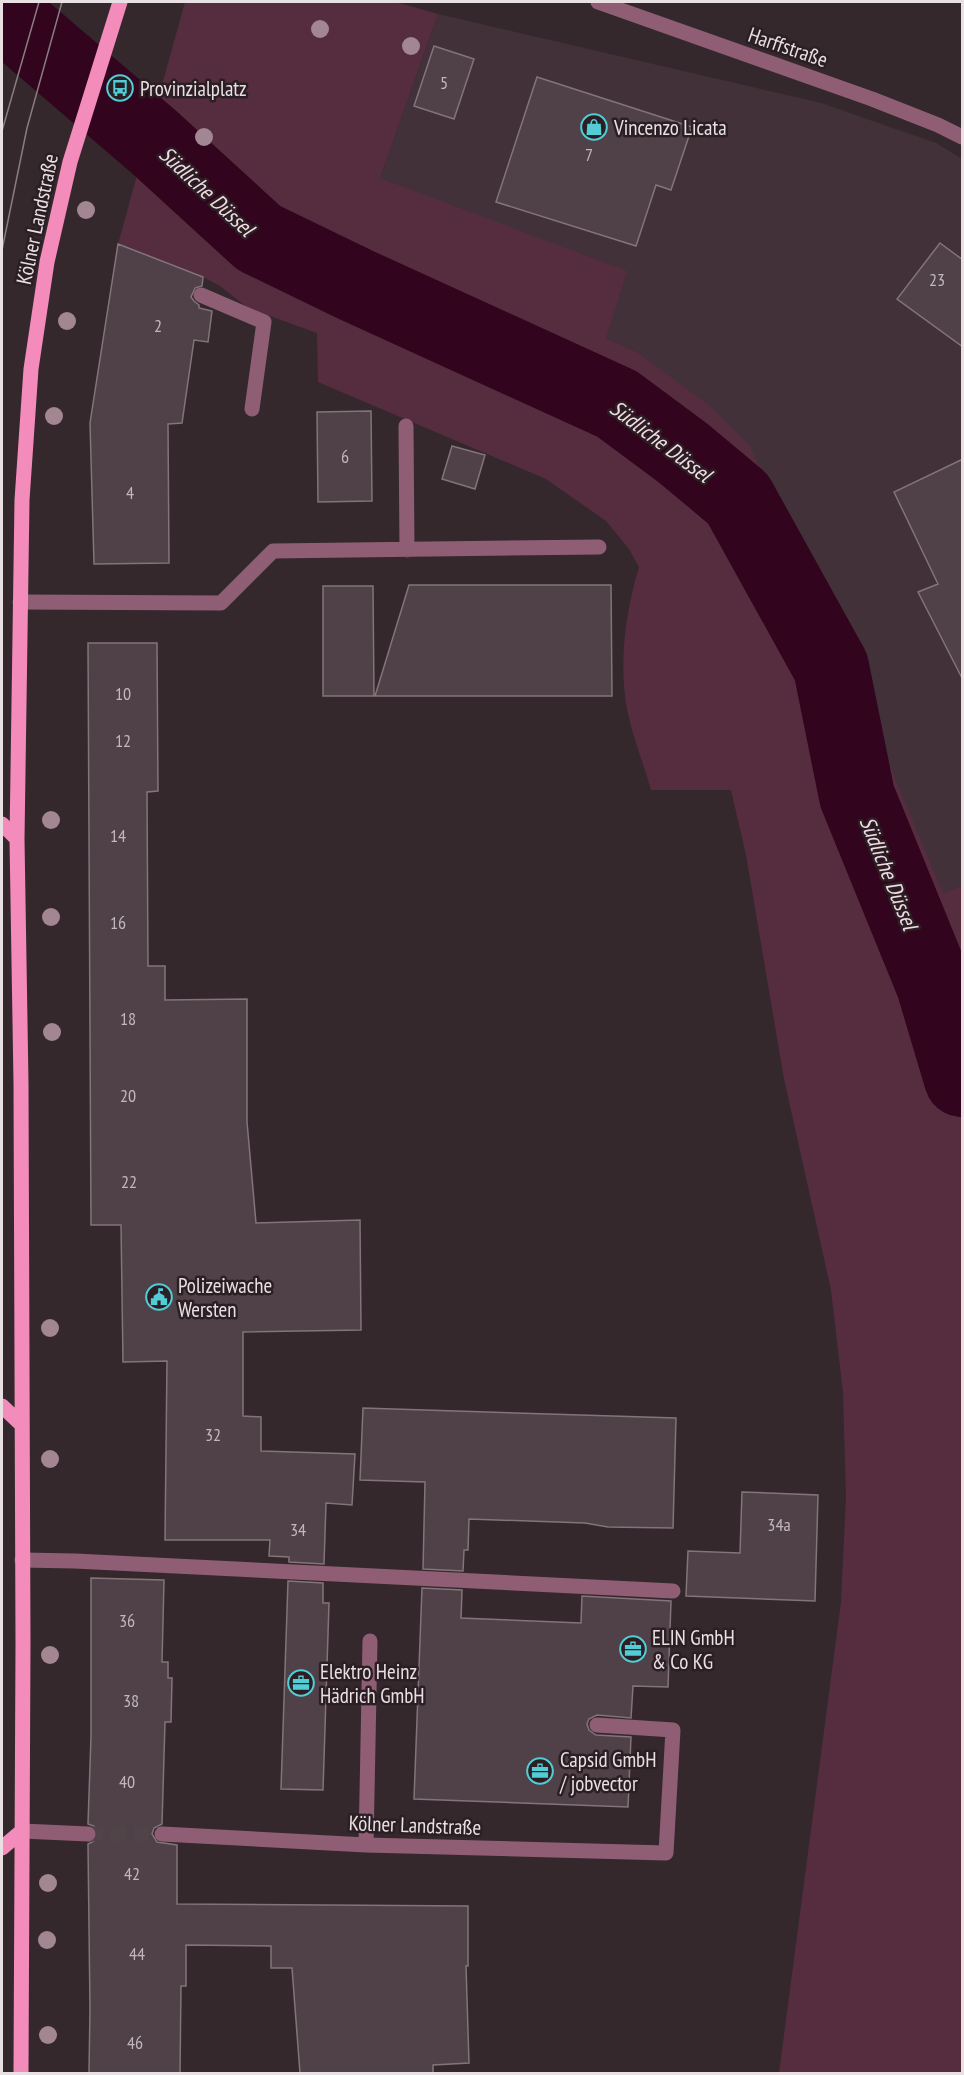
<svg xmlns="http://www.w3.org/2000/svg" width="964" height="2075" font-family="'PT Sans Narrow',sans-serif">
<rect width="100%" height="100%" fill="#35282d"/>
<path fill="#423138" d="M 438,14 L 821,103 L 936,143 L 962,159 L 962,886 L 943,894 L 869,718 L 635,351 L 606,338 L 380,178 Z"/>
<path fill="#552d3f" d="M 185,2 L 396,2 L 438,14 L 380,178 L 627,271 L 606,338 L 635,351 L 709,405 L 749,445 L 796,541 L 943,893 L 962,886 L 962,2073 L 779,2073 L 841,1602 L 846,1497 L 843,1392 L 831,1290 L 784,1079 L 746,855 L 731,790 L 651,790 C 644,765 634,740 628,714 C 618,666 625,614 639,567 L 629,549 L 606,521 L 546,479 L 318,382 L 317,333 L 248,308 L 220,286 L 203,277 L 118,244 Z"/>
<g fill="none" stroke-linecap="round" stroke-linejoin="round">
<path stroke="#33041d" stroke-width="76" d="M 2,12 L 154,142 L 259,238 L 356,285 L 617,404 L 683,453 L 738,499 L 831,667 L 857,796 L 934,985 L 962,1079"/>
</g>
<path fill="#4f4147" stroke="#83747a" stroke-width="1.5" d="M 434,46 L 474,59 L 454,119 L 414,106 Z
M 537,77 L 692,127 L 671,190 L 656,185 L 636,246 L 496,202 Z
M 940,243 L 963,260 L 963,347 L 897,299 Z
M 118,244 L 203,277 L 202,286 L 195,288 L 191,297 L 194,301 L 199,305 L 199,308 L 212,311 L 208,342 L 194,340 L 182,423 L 168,424 L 169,563 L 94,564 L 90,423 Z
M 371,411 L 372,501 L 318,502 L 317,412 Z
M 452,446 L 485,455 L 475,489 L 442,479 Z
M 963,459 L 963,680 L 918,592 L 938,584 L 894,492 Z
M 409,585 L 611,585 L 612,696 L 375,696 Z
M 323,586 L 373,586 L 374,696 L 323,696 Z
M 88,643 L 157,643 L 158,791 L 147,792 L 148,966 L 165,966 L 165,1000 L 247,999 L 247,1122 L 256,1223 L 360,1220 L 361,1330 L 243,1332 L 243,1416 L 261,1417 L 261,1451 L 355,1454 L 352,1505 L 326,1503 L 324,1564 L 289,1562 L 289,1557 L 269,1556 L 270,1540 L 165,1540 L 167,1361 L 123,1362 L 121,1225 L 91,1225 Z
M 363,1408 L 676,1418 L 673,1528 L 608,1527 L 585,1523 L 469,1519 L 468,1550 L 464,1550 L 463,1571 L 423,1569 L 425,1482 L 360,1480 Z
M 742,1492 L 818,1495 L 815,1601 L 686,1596 L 688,1551 L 740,1553 Z
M 91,1578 L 164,1580 L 162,1662 L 168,1662 L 168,1678 L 172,1678 L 171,1722 L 165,1722 L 162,1824 L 154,1828 L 152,1834 L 157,1842 L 177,1845 L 177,1904 L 468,1906 L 468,1966 L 466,1966 L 469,2063 L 433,2065 L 433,2073 L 300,2073 L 292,1968 L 271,1968 L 271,1946 L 186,1945 L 186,1986 L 181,1986 L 180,2073 L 89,2073 L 90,2009 L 88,1844 L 96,1840 L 98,1834 L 94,1826 L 88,1824 L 91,1737 Z
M 288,1581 L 323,1583 L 323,1603 L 329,1603 L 323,1790 L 281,1789 Z
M 422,1588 L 462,1590 L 461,1618 L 581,1623 L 582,1596 L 671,1601 L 668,1687 L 633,1686 L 631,1718 L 597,1715 L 589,1719 L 587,1724 L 589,1730 L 596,1735 L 631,1737 L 628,1807 L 414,1799 Z"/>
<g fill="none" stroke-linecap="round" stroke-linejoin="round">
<path stroke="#504448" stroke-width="15" stroke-dasharray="15 8" stroke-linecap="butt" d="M 88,1834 L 162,1834"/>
<path stroke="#905e74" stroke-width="15" d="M 598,2 L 872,99 L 938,125 L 962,137
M 201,295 L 264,322 L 252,409
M 406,426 L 407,550
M 20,602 L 221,603 L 273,551 L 599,547
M 22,1560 L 75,1561 L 673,1591
M 22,1831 L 88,1834
M 162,1834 L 366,1845 L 666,1853 L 673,1730 L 597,1725
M 366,1845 L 370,1641"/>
<path stroke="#f38cbb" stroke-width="15" d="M 2,824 L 17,839
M 2,1406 L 21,1424
M 2,1848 L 22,1831
M 21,2074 L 23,1644 L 21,1083 L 17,839 L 22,500 L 31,369 L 47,262 L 70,162 L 120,2"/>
<path stroke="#877d81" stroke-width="1.5" d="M 2,131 L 39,2
M 2,250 L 27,128 L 62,2"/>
</g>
<g fill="#a28691">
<circle cx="320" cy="29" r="9"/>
<circle cx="411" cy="46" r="9"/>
<circle cx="204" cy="137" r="9"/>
<circle cx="86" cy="210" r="9"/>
<circle cx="67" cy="321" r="9"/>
<circle cx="54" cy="416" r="9"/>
<circle cx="51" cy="820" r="9"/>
<circle cx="51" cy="917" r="9"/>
<circle cx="52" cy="1032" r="9"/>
<circle cx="50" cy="1328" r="9"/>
<circle cx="50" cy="1459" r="9"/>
<circle cx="50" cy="1655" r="9"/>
<circle cx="48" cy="1883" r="9"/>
<circle cx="47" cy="1940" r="9"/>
<circle cx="48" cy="2035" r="9"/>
</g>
<defs>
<g id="bus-ring" transform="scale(1.35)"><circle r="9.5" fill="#2b1f24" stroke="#52ccd5" stroke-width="1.5"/><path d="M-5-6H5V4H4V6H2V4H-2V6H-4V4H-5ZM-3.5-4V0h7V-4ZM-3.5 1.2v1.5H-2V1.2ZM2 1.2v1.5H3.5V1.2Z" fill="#52ccd5"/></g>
<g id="shop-ring" transform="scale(1.35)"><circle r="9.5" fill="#2b1f24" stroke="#52ccd5" stroke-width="1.5"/><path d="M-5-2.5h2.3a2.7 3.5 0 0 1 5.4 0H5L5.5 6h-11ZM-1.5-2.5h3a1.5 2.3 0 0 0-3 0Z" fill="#52ccd5"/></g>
<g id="civic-ring" transform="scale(1.35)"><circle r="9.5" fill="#2b1f24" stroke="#52ccd5" stroke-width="1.5"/><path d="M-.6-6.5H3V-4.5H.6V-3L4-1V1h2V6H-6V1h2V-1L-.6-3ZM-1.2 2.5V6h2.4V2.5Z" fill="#52ccd5"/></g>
<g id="office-ring" transform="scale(1.35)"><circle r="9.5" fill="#2b1f24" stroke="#52ccd5" stroke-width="1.5"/><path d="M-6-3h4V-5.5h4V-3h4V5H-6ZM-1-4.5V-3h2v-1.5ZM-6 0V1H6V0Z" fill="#52ccd5"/></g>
</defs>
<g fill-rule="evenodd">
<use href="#bus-ring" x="120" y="88"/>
<use href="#shop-ring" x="594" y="127"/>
<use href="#civic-ring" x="159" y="1297"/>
<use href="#office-ring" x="633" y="1649"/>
<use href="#office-ring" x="301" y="1683"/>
<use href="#office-ring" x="540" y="1771"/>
</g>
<g text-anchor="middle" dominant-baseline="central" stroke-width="5" stroke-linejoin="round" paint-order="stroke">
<g font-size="18" fill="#c2b8bc">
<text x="444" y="82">5</text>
<text x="589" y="154">7</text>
<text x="937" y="279">23</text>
<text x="158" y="325">2</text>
<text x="345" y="456">6</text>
<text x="130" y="492">4</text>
<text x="123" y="693">10</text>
<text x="123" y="740">12</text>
<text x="118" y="835">14</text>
<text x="118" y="922">16</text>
<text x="128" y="1018">18</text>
<text x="128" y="1095">20</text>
<text x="129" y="1181">22</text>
<text x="213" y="1434">32</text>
<text x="779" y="1524">34a</text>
<text x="298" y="1529">34</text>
<text x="127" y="1620">36</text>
<text x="131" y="1700">38</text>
<text x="127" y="1781">40</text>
<text x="132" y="1873">42</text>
<text x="137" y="1953">44</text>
<text x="135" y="2042">46</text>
</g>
<g font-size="21" fill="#e8e0e3" stroke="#2b1f24">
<text transform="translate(788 47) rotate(19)">Harffstraße</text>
<text transform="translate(37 219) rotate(-78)">Kölner Landstraße</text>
<text transform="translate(415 1825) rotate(2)">Kölner Landstraße</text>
</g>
<g font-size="21" fill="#e8e0e3" stroke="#2b1f24" text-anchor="start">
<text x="140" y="88">Provinzialplatz</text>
<text x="614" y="127">Vincenzo Licata</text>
<text x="178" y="1285">Polizeiwache<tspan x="178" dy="24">Wersten</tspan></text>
<text x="652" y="1637">ELIN GmbH<tspan x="652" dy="24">&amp; Co KG</tspan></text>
<text x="320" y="1671">Elektro Heinz<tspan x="320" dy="24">Hädrich GmbH</tspan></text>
<text x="560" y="1759">Capsid GmbH<tspan x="560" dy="24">/ jobvector</tspan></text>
</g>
<g font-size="22" font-style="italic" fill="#f1dce4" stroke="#2b1f24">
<text transform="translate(207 191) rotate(43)">Südliche Düssel</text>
<text transform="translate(661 441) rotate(37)">Südliche Düssel</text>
<text transform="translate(889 873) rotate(68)">Südliche Düssel</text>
</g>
</g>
<rect width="964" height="2075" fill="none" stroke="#e8e0e3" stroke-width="6"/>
</svg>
